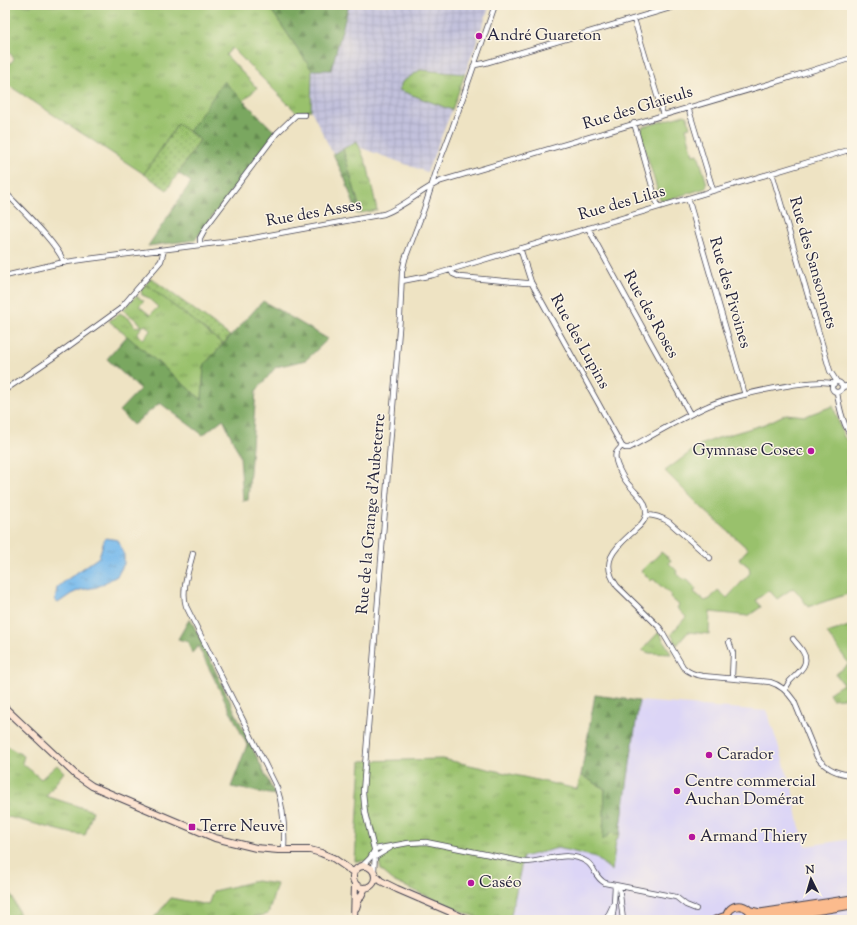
<svg xmlns="http://www.w3.org/2000/svg" width="857" height="925" font-family="'Sorts Mill Goudy',serif">
<defs>
<pattern id="industrial-grid" width="8" height="8" patternUnits="userSpaceOnUse"><rect width="8" height="8" fill="#c2c1dc"/><path d="M0 4h8M4 0v8" fill="none" stroke="#a6a6be"/></pattern>
<pattern id="grass-tufts" width="24" height="20" patternUnits="userSpaceOnUse"><rect width="24" height="20" fill="#99c16c"/><path d="M3 7l-1-3M5 7V3M7 7l1-3M15 17l-1-3M17 17v-4M19 17l1-3" fill="none" stroke="#7c9c5a"/></pattern>
<pattern id="forest-firs" width="22" height="20" patternUnits="userSpaceOnUse"><rect width="22" height="20" fill="#7aa760"/><path d="M5 1l3.5 6h-7zM16 11l3.5 6h-7z" fill="#648850"/></pattern>
<pattern id="garden-dots" width="8" height="8" patternUnits="userSpaceOnUse"><rect width="8" height="8" fill="#99c16c"/><path d="M2 2h.1M6 6h.1" fill="none" stroke="#7c9c5a" stroke-width="1.8" stroke-linecap="round"/></pattern>
<pattern id="water-ripples" width="26" height="14" patternUnits="userSpaceOnUse"><rect width="26" height="14" fill="#76b9ec"/><path d="M2 4q2-2 4 0t4 0M15 11q2-2 4 0t4 0" fill="none" stroke="#6096c0"/></pattern>
</defs>
<rect width="100%" height="100%" fill="#fcf5e5"/>
<filter id="ink" filterUnits="userSpaceOnUse"><feTurbulence type="fractalNoise" baseFrequency=".025" numOctaves="2"/><feDisplacementMap in="SourceGraphic" scale="8" xChannelSelector="R" yChannelSelector="G"/><feConvolveMatrix kernelMatrix="1 2 1 2 8 2 1 2 1" color-interpolation-filters="sRGB"/></filter>
<filter id="wash" filterUnits="userSpaceOnUse"><feTurbulence type="fractalNoise" baseFrequency=".012" numOctaves="4" result="noise"/><feDisplacementMap in="SourceGraphic" scale="16" xChannelSelector="R" yChannelSelector="G"/><feGaussianBlur stdDeviation="0.9" result="paint"/><feColorMatrix in="noise" values="0 0 0 0 0 0 0 0 0 0 0 0 0 0 0 0 0 1.4 0 .05"/><feComposite in="paint" operator="in"/></filter>
<g filter="url(#wash)">
<rect width="100%" height="100%" fill="#eee3c3"/>
<path fill="#dcd5f6" d="M 639,701 L 767,711 L 792,788 L 799,824 L 806,846 L 852,839 L 852,920 L 510,920 L 523,857 L 558,848 L 595,857 L 612,871 L 616,841 L 620,834 Z"/>
<path fill="url(#industrial-grid)" d="M 349,5 L 490,5 L 465,74 L 420,70 L 400,90 L 452,110 L 427,172 L 361,148 L 357,141 L 333,154 L 311,110 L 312,70 L 331,70 Z"/>
<path fill="url(#grass-tufts)" stroke="#5e7254" d="M 5,5 L 268,5 L 312,70 L 311,110 L 296,112 L 232,48 L 226,55 L 257,88 L 243,101 L 224,82 L 189,132 L 177,125 L 144,174 L 5,83 L 5,69 L 14,59 L 5,46 Z
M 420,70 L 465,74 L 452,110 L 399,90 L 402,82 Z
M 357,141 L 368,168 L 377,210 L 361,213 L 343,149 Z
M 146,284 L 223,344 L 204,365 L 202,400 L 109,321 L 120,313 L 130,319 L 135,327 L 139,326 L 141,328 L 137,334 L 143,339 L 151,330 L 145,325 L 142,327 L 139,322 L 123,310 L 136,296 L 144,301 L 139,306 L 150,315 L 158,307 L 147,297 L 142,295 L 141,290 Z
M 659,632 L 671,654 L 649,653 L 642,650 Z
M 849,664 L 852,668 L 852,697 L 832,699 L 829,693 L 843,684 L 836,674 Z
M 5,745 L 24,756 L 22,763 L 41,779 L 57,765 L 64,772 L 46,796 L 93,811 L 85,835 L 70,833 L 5,816 Z
M 443,759 L 577,789 L 581,775 L 605,789 L 604,838 L 611,833 L 620,834 L 616,841 L 612,871 L 595,857 L 558,848 L 523,857 L 510,920 L 488,920 L 475,917 L 395,882 L 381,870 L 379,861 L 355,861 L 361,761 Z
M 5,880 L 22,920 L 5,920 Z
M 256,881 L 277,884 L 268,914 L 245,920 L 152,920 L 171,898 L 208,905 L 213,891 Z"/>
<path fill="url(#forest-firs)" stroke="#4e644e" d="M 268,5 L 349,5 L 331,70 L 312,70 Z
M 224,81 L 275,132 L 195,240 L 148,246 L 191,182 L 178,173 L 200,140 L 189,132 Z
M 343,149 L 361,213 L 357,214 L 345,179 L 333,154 Z
M 263,301 L 328,339 L 306,360 L 276,367 L 256,391 L 248,500 L 243,501 L 240,456 L 223,419 L 203,435 L 160,403 L 133,425 L 119,411 L 140,389 L 107,359 L 127,336 L 202,400 L 204,365 Z
M 190,618 L 275,795 L 231,787 L 247,745 L 198,646 L 192,653 L 188,642 L 178,639 Z
M 595,695 L 639,701 L 620,834 L 611,833 L 603,840 L 605,789 L 581,775 Z"/>
<path fill="#99c16c" stroke="#5e7254" d="M 684,115 L 687,116 L 690,127 L 686,128 L 693,155 L 698,154 L 707,184 L 706,188 L 663,201 L 660,199 L 640,132 L 643,127 Z
M 833,406 L 844,437 L 852,446 L 852,469 L 847,470 L 852,491 L 852,591 L 848,594 L 808,607 L 799,594 L 793,588 L 777,599 L 769,590 L 756,600 L 761,607 L 748,616 L 710,612 L 709,634 L 688,632 L 677,645 L 671,634 L 686,617 L 677,608 L 679,605 L 670,597 L 671,595 L 653,579 L 651,581 L 641,571 L 650,562 L 651,563 L 661,552 L 671,560 L 669,563 L 677,571 L 676,573 L 684,580 L 686,578 L 696,589 L 694,592 L 705,601 L 710,599 L 718,590 L 727,598 L 750,573 L 749,567 L 739,559 L 748,549 L 702,508 L 665,471 L 700,445 L 718,438 L 765,424 L 786,414 L 805,416 Z
M 852,625 L 852,668 L 827,633 Z"/>
<path fill="url(#garden-dots)" stroke="#5e7254" d="M 178,124 L 200,140 L 167,190 L 144,174 Z
M 151,278 L 230,336 L 223,344 L 146,284 Z"/>
<path fill="url(#water-ripples)" stroke="#4c6e94" d="M 106,538 L 118,540 L 124,555 L 124,564 L 117,576 L 97,587 L 80,590 L 71,594 L 58,603 L 55,601 L 57,588 L 65,581 L 99,557 L 104,540 Z"/>
</g>
<g filter="url(#ink)">
<g fill="none" stroke-linecap="round" stroke-linejoin="round">
<g stroke="#413f4f" stroke-width="6">
<path id="minor" d="M 634,19 L 663,115
M 475,65 L 485,63 L 680,5
M 688,107 L 713,190
M 634,123 L 658,207
M 849,150 L 852,160
M 772,173 L 830,371 L 837,382
M 5,192 C 19,207 59,245 64,263
M 688,198 L 745,395
M 588,228 L 690,414
M 200,245 L 200,238 L 206,227 L 277,133 L 296,115 L 305,115
M 520,248 L 531,282 L 622,446
M 450,269 L 453,274 L 460,277 L 526,283 L 531,282
M 5,276 L 60,263 L 88,259 L 248,239 L 384,214 C 405,206 421,190 441,181 L 769,84 L 852,58
M 402,281 L 433,275 L 852,149
M832 387a5 5 0 1 1 10 0a5 5 0 1 1-10 0Z
M 842,387 L 852,385
M 5,390 L 51,359 L 120,309 L 161,261 L 164,250
M 837,392 C 839,407 843,425 852,437
M 622,446 C 620,448 617,451 616,453 C 613,461 624,480 630,486 C 637,495 648,501 646,515 C 645,521 640,526 635,530 C 617,547 598,560 617,586 L 660,628 L 683,667 C 689,673 695,675 703,676 L 770,682 C 781,685 788,692 794,701 L 817,757 C 826,769 837,774 852,775
M 622,446 L 625,448 L 629,448 C 655,434 681,418 708,406 C 727,397 817,376 834,384
M 646,515 C 655,515 661,517 669,522 L 710,558
M 193,553 C 189,570 181,589 186,606 L 277,788 C 284,809 285,828 284,850
M 729,642 L 733,653 L 732,678
M 785,690 C 786,687 788,684 790,681 C 797,673 811,665 803,652 C 800,647 796,643 793,639
M 851,732 L 852,733
M 375,849 L 408,843 L 426,842 L 525,862 C 546,862 566,849 587,862 C 595,867 594,877 605,883 L 676,897 L 686,905 L 696,909
M 375,857 L 390,848
M 363,865 L 370,858 L 375,849
M 374,872 L 375,853 L 365,813 L 363,792 L 400,317 L 402,272 L 405,259 L 424,209 L 439,163 L 452,129 L 495,5
M 619,886 L 623,920
M 606,920 L 614,903 L 615,885
M 612,920 L 614,906"/>
</g>
<g stroke="#413f4f" stroke-width="8">
<path id="secondary" d="M 5,708 L 76,775 L 92,786 L 215,838 L 256,848 L 278,850 L 310,850 L 321,853 L 333,858 L 353,872
M353 877a11 11 0 1 1 22 0a11 11 0 1 1-22 0Z
M 375,875 L 381,881 L 397,889 L 469,920
M 356,908 L 358,902 L 365,888
M 354,920 L 355,884"/>
</g>
<g stroke="#413f4f" stroke-width="9">
<path id="primary" d="M 751,911 L 760,913 L 852,899
M 715,920 L 726,916
M 726,920 C 727,901 751,901 753,920
M 759,920 L 852,905"/>
</g>
<use href="#minor" stroke="#fff" stroke-width="4.5"/>
<use href="#secondary" stroke="#fde4d1" stroke-width="6"/>
<use href="#primary" stroke="#fbbb8d" stroke-width="7"/>
</g>
</g>
<g fill="#b5179e" stroke="#fcf5e5" stroke-width="1.5">
<circle cx="479" cy="36" r="4"/>
<circle cx="811" cy="451" r="4"/>
<circle cx="709" cy="755" r="4"/>
<circle cx="677" cy="791" r="4"/>
<rect x="188" y="823" width="8" height="8" rx="2"/>
<circle cx="692" cy="837" r="4"/>
<circle cx="471" cy="883" r="4"/>
</g>
<g text-anchor="middle" dominant-baseline="central" stroke-width="3" stroke-linejoin="round" paint-order="stroke">
<g font-size="16" fill="#22223b" stroke="#fcf5e5" text-anchor="start">
<text x="487" y="36">André Guareton</text>
<text x="803" y="451" text-anchor="end">Gymnase Cosec</text>
<text x="717" y="755">Carador</text>
<text x="685" y="782">Centre commercial<tspan x="685" dy="18">Auchan Domérat</tspan></text>
<text x="200" y="827">Terre Neuve</text>
<text x="700" y="837">Armand Thiery</text>
<text x="479" y="883">Caséo</text>
</g>
<g font-size="16" fill="#22223b" stroke="#fcf5e5">
<text transform="translate(638 109) rotate(-17)">Rue des Glaïeuls</text>
<text transform="translate(622 204) rotate(-16)">Rue des Lilas</text>
<text transform="translate(314 214) rotate(-10)">Rue des Asses</text>
<text transform="translate(812 263) rotate(74)">Rue des Sansonnets</text>
<text transform="translate(729 293) rotate(74)">Rue des Pivoines</text>
<text transform="translate(650 315) rotate(61)">Rue des Roses</text>
<text transform="translate(579 342) rotate(61)">Rue des Lupins</text>
<text transform="translate(372 514) rotate(-85)">Rue de la Grange d'Aubeterre</text>
</g>
</g>
<rect width="857" height="925" fill="none" stroke="#fcf5e5" stroke-width="20"/>
<g transform="translate(811 879) rotate(355)" stroke="#fcf5e5" stroke-width="3" paint-order="stroke">
<path d="M0-3L7 15L0 10L-7 15Z" fill="#22223b"/>
<text y="-6" font-size="11" font-weight="bold" text-anchor="middle" fill="#22223b">N</text>
</g>
</svg>
